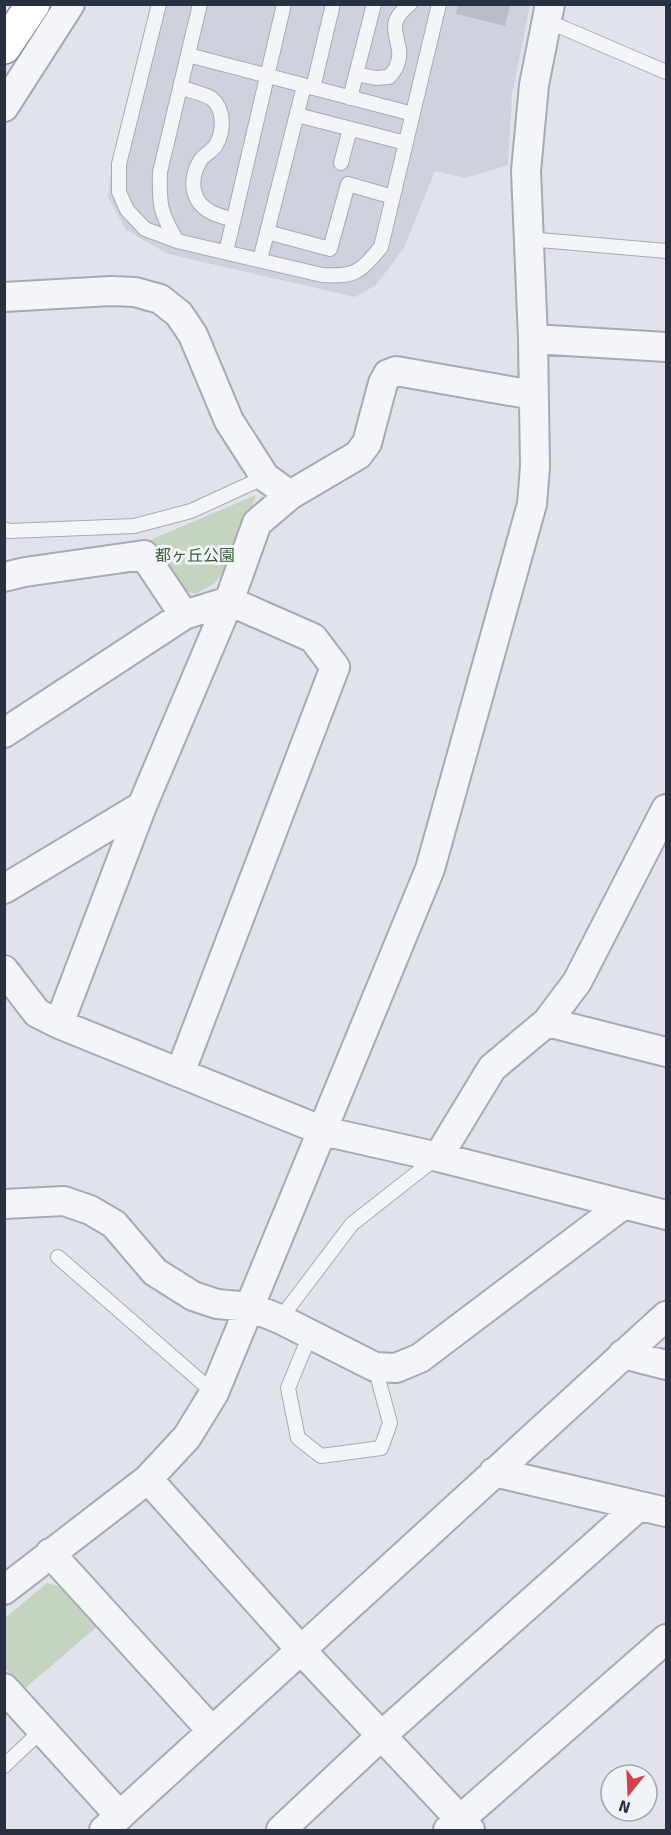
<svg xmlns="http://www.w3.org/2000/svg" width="671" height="1835" font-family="Signika,'Noto Sans JP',sans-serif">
<rect width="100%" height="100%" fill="#e0e3ea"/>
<path fill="#ced2dc" d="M 152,5 L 530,5 L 512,95 L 508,165 L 466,178 L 435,171 L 404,248 L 376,285 L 355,297 L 168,254 L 126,230 L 108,197 L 111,168 Z"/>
<path fill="#c4d4c1" d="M 256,495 L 228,566 L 215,583 L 196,594 L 178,589 L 143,543 Z
M 47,1583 L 69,1589 L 99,1625 L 24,1689 L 5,1668 L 4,1619 Z"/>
<path fill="#b7bcc7" d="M 458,4 L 510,4 L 505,26 L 456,14 Z"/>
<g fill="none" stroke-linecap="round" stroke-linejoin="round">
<g stroke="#a5aab4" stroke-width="16">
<path id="lane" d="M 159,4 L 119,164 L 119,192 L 127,210 L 145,229 L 177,241
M 200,4 L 160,172 C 159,205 160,213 177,241 L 322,275 C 356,277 360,272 381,247 L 439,4
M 545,20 L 666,72
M 188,55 L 413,114
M 356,74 L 376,78 L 389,77 C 391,74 396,70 397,65 C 407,41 379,28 410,4
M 180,87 C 188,90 204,94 211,98 C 225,109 224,131 216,145 C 213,151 204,154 200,161 C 189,179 191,202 211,212 C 218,216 226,217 233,220
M 313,88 L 333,4
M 350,98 L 374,4
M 297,115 L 406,143
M 341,163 L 350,129
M 267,232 L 330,249 L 348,184 L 393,197
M 528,239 L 666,251
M 226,252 L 284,4
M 260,260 L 304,86
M 4,529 L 9,531 L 134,526 L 191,511 L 265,477
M 58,1257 L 214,1393
M 280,1319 L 352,1224 L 436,1158
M 310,1335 L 288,1388 L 298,1438 L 321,1456 L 381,1448 L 390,1423 L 375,1367
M 4,1766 L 42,1730"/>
</g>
<g stroke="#a5aab4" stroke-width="32">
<path id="street" d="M 4,107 L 70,4
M 4,297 L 111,291 L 135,292 L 160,299 L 179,314 L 193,335 L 229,421 L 265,477 L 290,495
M 533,339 L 666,347
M 4,577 L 25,572 L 144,555 L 184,615
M 4,733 L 184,615 L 229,601 L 313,638 L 335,667 L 180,1073
M 4,889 L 142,806
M 4,970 L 37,1013 L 59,1024 L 323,1131 L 438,1157 L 666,1215
M 547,1022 L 666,1052
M 59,1024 L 142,806 L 229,601 L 257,523 L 290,495 L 358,455 L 367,443 L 383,383 L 388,374 L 396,371 L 533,395
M 438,1157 L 492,1068 L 547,1022 L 577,982 L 666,809
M 4,1204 L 64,1201 L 90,1210 L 114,1224 L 155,1272 L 193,1296 L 217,1304 L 250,1307 L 280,1319 L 375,1367 L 396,1368 L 420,1358 L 624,1204
M 623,1354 L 666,1365
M 494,1472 L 666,1512
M 148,1479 L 301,1650 L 470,1830
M 50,1553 L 212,1731
M 4,1590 L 148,1479 L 187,1437 L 214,1393 L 430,869 L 532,504 L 535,467 L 533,339 L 526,171 L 534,85 L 550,4
M 4,1688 L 120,1816
M 104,1830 L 666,1316
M 281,1830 L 381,1736 L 639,1506
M 448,1830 L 666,1639"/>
</g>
<g stroke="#878fa1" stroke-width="36">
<path id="highway" d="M 4,47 L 33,4"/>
</g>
<use href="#lane" stroke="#f3f5f8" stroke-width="14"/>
<use href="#street" stroke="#f3f5f8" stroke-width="28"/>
<use href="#highway" stroke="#fff" stroke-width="33"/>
</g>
<g text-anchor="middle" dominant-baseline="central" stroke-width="6" stroke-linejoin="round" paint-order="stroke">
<g font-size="16" fill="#395f35" stroke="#f0f3f7">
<text x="195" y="556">都ヶ丘公園</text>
</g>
</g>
<rect width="671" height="1835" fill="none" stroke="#283042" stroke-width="12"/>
<g transform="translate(629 1793) rotate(198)"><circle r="28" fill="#f0f3f7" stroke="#a0a5af" stroke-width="1.5"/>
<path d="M0-4.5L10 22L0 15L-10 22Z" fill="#d4414b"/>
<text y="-9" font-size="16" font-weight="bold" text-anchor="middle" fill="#283042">N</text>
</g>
</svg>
